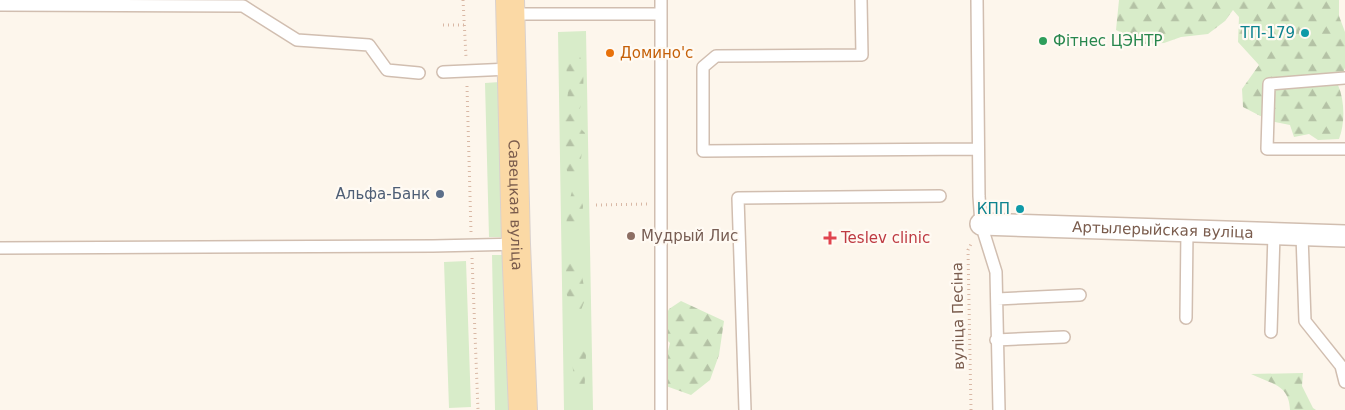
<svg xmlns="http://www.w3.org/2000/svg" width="1345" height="410" font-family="'DejaVu Sans',sans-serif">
<defs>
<pattern id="forest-firs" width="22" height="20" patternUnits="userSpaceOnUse" patternTransform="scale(1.25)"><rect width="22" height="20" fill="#d8ecc9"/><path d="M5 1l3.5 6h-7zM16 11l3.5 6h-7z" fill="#b4c2a5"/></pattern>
</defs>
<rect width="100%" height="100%" fill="#fdf6ec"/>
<path fill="#d8ecc9" d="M 586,31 L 593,410 L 564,410 L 558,32 Z
M 500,82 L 504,237 L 489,237 L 485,83 Z
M 492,255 L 507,255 L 508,410 L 495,410 Z
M 466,261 L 471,407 L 449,408 L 444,262 Z"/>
<path fill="url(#forest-firs)" d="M 1119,0 L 1339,0 L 1339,16 L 1345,32 L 1345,68 L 1338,85 C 1345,101 1345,124 1339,139 L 1318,140 L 1309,134 L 1294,137 L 1290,125 L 1270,121 L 1243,107 L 1242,89 L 1259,65 L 1238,42 L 1239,17 L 1233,10 L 1225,21 L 1208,34 L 1181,37 L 1164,43 L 1144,44 L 1116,30 Z
M 571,51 L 579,53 C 587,77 583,100 576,124 L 585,133 L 577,184 L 583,206 L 581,228 L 574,235 L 566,232 L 567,209 L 573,188 L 566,168 L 565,119 L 568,92 L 566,64 Z
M 577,250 L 586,297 L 576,323 L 566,292 L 566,263 Z
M 681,301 L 724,321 L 719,355 L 710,380 L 691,395 L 666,386 L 662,375 L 670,343 L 658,331 L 669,309 Z
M 579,345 L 586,354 L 584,400 L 577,404 L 571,353 Z
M 1303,373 L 1302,386 L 1313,408 L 1316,410 L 1290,410 C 1289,384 1271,384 1251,374 Z"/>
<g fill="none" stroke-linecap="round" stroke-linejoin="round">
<g stroke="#d1beb0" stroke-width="14">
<path id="service" d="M 661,0 L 661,410
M 861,0 L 862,55 L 716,56 L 703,67 L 703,151 L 977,149
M 977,0 L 979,196 L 981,224 L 996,272 L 999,410
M 0,5 L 243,6 L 297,40 L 369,45 L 387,70 L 419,73
M 510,14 L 661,14
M 443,72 L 512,69
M 1345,78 L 1269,84 L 1267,149 L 1345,149
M 1302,235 L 1305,321 L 1341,366 L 1345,382
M 0,248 L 433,246 L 516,244
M 997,299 L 1080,295
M 1186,318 L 1187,231
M 1271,332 L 1274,234
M 996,340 L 1064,337
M 745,410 L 738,198 L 940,196"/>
</g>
<g stroke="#d1beb0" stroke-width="24">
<g id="minor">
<path id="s1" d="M 981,224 L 1345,236"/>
</g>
</g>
<g stroke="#dad1cd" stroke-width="30">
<g id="primary">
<path id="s2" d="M 510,0 L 516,244 L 523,410"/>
</g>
</g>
<path stroke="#d9b8a5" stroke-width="3" stroke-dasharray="1 4" stroke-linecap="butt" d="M 463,0 L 466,57
M 443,25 L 464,25
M 467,86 L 471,232
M 596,205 L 648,204
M 472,258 L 478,410
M 971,410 L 968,250 L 971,244"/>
<use href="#service" stroke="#fff" stroke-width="11"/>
<use href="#minor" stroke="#fff" stroke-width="21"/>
<use href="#primary" stroke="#fbd9a5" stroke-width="28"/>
</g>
<g fill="#0f9aa8" stroke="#fffaf3" stroke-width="2">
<circle cx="1305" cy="33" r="5"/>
<circle cx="1020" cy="209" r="5"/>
</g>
<circle fill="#2e9e5b" stroke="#fffaf3" stroke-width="2" cx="1043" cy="41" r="5"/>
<circle fill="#e8710a" stroke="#fffaf3" stroke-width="2" cx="610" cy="53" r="5"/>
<circle fill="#5c6f8a" stroke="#fffaf3" stroke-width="2" cx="440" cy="194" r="5"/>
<circle fill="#8d6e63" stroke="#fffaf3" stroke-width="2" cx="631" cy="236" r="5"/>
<path fill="#e0444e" stroke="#fffaf3" stroke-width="2" d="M827.5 230.5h5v5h5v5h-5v5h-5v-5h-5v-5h5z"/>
<g text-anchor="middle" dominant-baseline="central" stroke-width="4.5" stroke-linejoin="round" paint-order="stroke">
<g font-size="15" fill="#0d838f" stroke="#fffaf3" text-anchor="end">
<text x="1295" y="33">ТП-179</text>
<text x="1010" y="209">КПП</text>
</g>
<g font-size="15" fill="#27864d" stroke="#fffaf3" text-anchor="start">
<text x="1053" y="41">Фітнес ЦЭНТР</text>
</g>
<g font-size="15" fill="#c56008" stroke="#fffaf3" text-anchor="start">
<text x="620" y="53">Домино'c</text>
</g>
<g font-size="15" fill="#4e5e75" stroke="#fffaf3" text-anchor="end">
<text x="430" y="194">Альфа-Банк</text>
</g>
<g font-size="15" fill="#7a5c4d" stroke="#fffaf3">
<text stroke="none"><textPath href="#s2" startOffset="205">Савецкая вуліца</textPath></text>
<text stroke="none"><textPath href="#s1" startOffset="182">Артылерыйская вуліца</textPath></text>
<text transform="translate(958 316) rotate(-91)">вуліца Песіна</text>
</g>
<g font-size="15" fill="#785e54" stroke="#fffaf3" text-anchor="start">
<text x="641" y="236">Мудрый Лис</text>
</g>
<g font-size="15" fill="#be3a42" stroke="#fffaf3" text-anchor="start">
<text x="841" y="238">Teslev clinic</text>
</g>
</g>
</svg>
